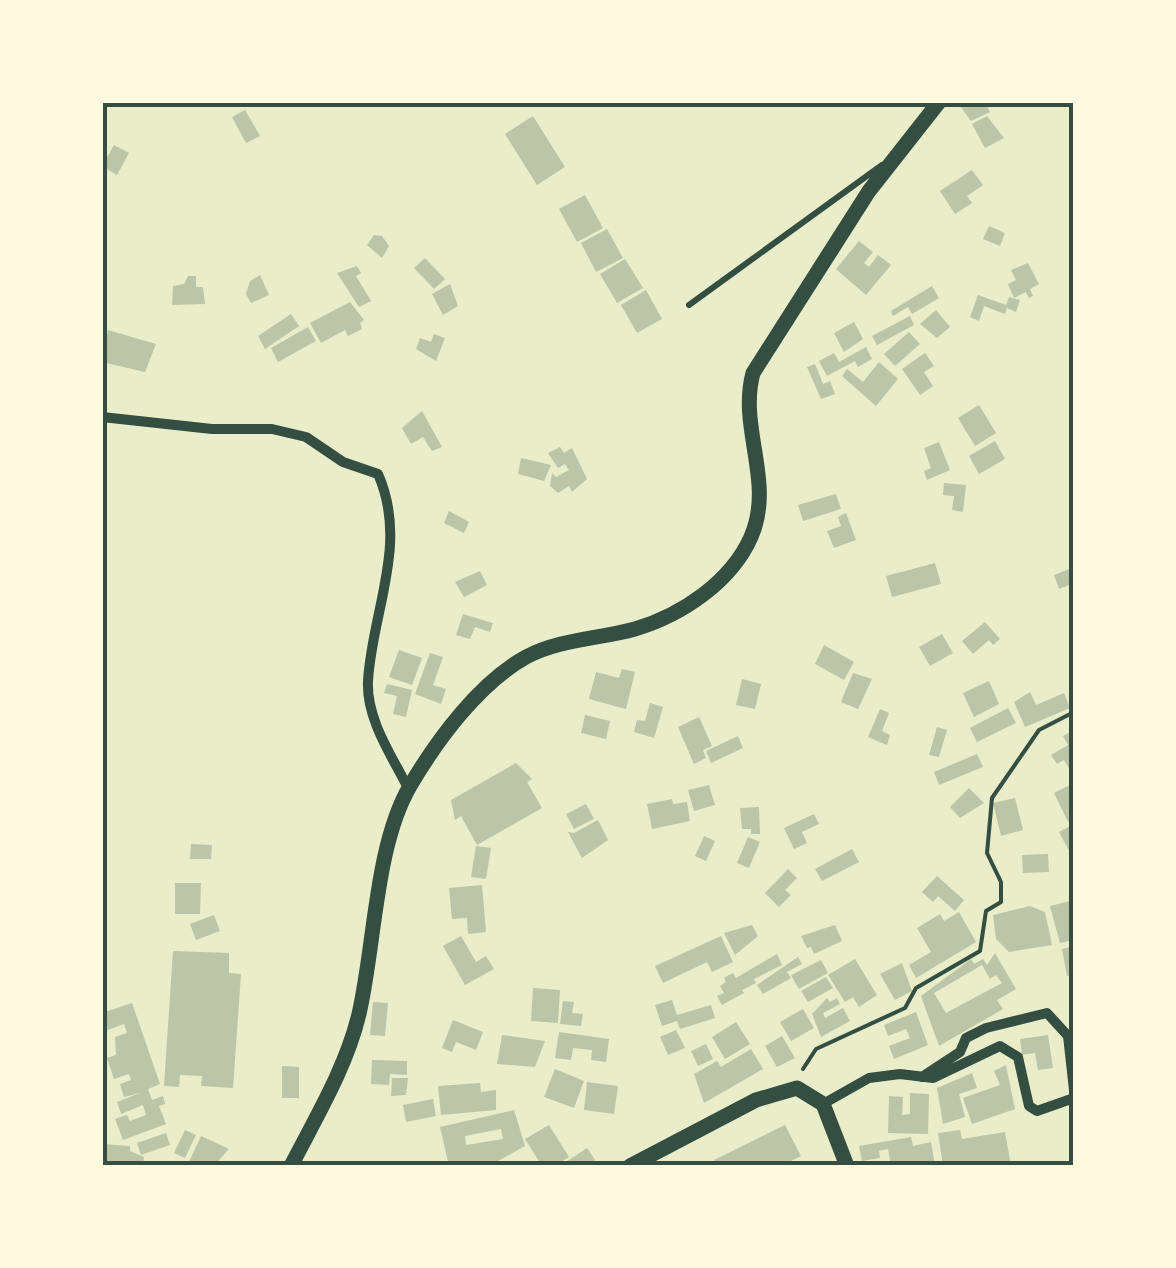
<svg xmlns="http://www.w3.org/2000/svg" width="1176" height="1268" font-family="'Archivo Narrow',sans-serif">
<rect width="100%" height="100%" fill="#e9edc9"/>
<path fill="#bcc5a7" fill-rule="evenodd" d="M 966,102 L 985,102 L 990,112 L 971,121 L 960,106 Z
M 245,110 L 260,136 L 246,143 L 232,117 Z
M 533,116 L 565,167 L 537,185 L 505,134 Z
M 987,116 L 1004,138 L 985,148 L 972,124 Z
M 114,145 L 129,153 L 117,175 L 102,166 Z
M 972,170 L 983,185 L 967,196 L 972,203 L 955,214 L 940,191 Z
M 585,195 L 603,228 L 577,242 L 559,209 Z
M 989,226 L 1005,233 L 1000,246 L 983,239 Z
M 607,229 L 623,258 L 596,272 L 581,243 Z
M 374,235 L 382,236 L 389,246 L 382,258 L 367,245 Z
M 859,241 L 873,252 L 864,263 L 869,267 L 878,255 L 891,265 L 866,295 L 836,269 Z
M 425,258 L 445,279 L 434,289 L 414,268 Z
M 625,259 L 643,288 L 617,303 L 600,274 Z
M 1028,263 L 1039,284 L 1030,289 L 1033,296 L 1029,298 L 1026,292 L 1014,298 L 1008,284 L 1016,280 L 1011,270 Z
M 357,266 L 361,273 L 356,276 L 371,301 L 359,307 L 337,273 Z
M 260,275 L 269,295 L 251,303 L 246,294 L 250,281 Z
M 188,276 L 196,276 L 196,287 L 203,287 L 205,304 L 172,305 L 173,286 L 184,284 Z
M 450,284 L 458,306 L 443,315 L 432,294 Z
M 932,286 L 939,298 L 912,314 L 908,307 L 893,316 L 891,311 Z
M 646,290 L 662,319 L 637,333 L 621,305 Z
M 978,295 L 1006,305 L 1009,297 L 1020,300 L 1016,312 L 1007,308 L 1005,314 L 984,306 L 979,321 L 970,317 Z
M 350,302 L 364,320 L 360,323 L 362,329 L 348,336 L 345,330 L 321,343 L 310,323 Z
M 936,310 L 950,327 L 937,338 L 920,324 Z
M 291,314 L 299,326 L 265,349 L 258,336 Z
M 910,316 L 914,325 L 877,345 L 872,336 Z
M 854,322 L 863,339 L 844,352 L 834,333 Z
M 308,327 L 316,341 L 278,362 L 271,348 Z
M 108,330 L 156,344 L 145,372 L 102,362 Z
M 909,332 L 920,344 L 895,366 L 884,354 Z
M 434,334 L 445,338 L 436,361 L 416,349 L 420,338 L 431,342 Z
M 866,347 L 872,359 L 858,367 L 855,361 L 827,376 L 819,361 L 834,353 L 839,362 Z
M 925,353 L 934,366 L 924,372 L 933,386 L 920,395 L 902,369 Z
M 879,362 L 898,379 L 876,406 L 842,376 L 847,369 L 863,382 Z
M 815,364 L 823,384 L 830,381 L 835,394 L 821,399 L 807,367 Z
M 979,405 L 996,433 L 975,446 L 958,418 Z
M 422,411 L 442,447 L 432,451 L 423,437 L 411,444 L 402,428 Z
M 995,441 L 1005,459 L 979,474 L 969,456 Z
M 939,442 L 950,470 L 927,480 L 924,471 L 931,468 L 924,448 Z
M 560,447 L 564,453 L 572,448 L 587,479 L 572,492 L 569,486 L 558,493 L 550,486 L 552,473 L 556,477 L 569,470 L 565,464 L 558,468 L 548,453 Z
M 521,458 L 551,465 L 544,481 L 518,474 Z
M 944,483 L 966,485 L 963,512 L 952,510 L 954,496 L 943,495 Z
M 836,494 L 841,509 L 803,521 L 798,505 Z
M 449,511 L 469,522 L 464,533 L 444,523 Z
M 846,513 L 856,540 L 834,548 L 827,531 L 841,526 L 838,517 Z
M 935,563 L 941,584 L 892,597 L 886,576 Z
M 1074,567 L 1074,583 L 1059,589 L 1054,575 Z
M 480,571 L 487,585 L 464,597 L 455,582 Z
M 463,614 L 493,623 L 490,632 L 475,627 L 470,639 L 456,635 Z
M 985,622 L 1000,639 L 993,645 L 989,640 L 973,654 L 962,641 Z
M 942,634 L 953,653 L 930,666 L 919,647 Z
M 824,645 L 854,662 L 844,680 L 815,664 Z
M 399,650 L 422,658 L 412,685 L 389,677 Z
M 430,653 L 443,657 L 433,685 L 446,689 L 441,704 L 415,694 Z
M 622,669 L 635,672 L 626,709 L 589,699 L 596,672 L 619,678 Z
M 853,673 L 872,679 L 858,709 L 841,702 Z
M 742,679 L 761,684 L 755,709 L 736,705 Z
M 989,681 L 999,704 L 974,717 L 963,693 Z
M 387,684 L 412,690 L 406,717 L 393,714 L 397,696 L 384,693 Z
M 1030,692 L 1036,705 L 1064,693 L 1070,708 L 1025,727 L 1014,702 Z
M 650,703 L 663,707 L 654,738 L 634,732 L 637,720 L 645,721 Z
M 1008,708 L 1016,723 L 977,742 L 970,728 Z
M 880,709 L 889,713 L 882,731 L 890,735 L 887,745 L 868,737 Z
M 585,715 L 610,721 L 606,739 L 581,733 Z
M 699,717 L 712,746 L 703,750 L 706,758 L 694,764 L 678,727 Z
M 937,727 L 947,730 L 939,757 L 929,755 Z
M 1074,730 L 1074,777 L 1064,760 L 1057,764 L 1051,755 L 1068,745 L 1063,736 Z
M 738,736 L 743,748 L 711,763 L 706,751 Z
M 977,754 L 983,767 L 939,785 L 934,772 Z
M 516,763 L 532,779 L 527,782 L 542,808 L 477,845 L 461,816 L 455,820 L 451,800 Z
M 1074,783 L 1074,819 L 1068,822 L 1054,793 Z
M 709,785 L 715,805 L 694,811 L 688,790 Z
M 969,788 L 984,803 L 960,818 L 950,807 Z
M 1015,798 L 1023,830 L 1001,836 L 993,803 Z
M 672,799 L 673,804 L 687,802 L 690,821 L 652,829 L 647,804 Z
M 586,804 L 594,819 L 574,829 L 566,814 Z
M 759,807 L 760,834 L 751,834 L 751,829 L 742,829 L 740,808 Z
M 814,814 L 819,824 L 802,832 L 807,843 L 794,849 L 784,828 Z
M 598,820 L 608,840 L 582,858 L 568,832 L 574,833 Z
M 1074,824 L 1074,860 L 1059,832 Z
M 704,836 L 715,841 L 706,861 L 695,856 Z
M 748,837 L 760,842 L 749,868 L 737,863 Z
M 191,844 L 212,845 L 211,859 L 190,859 Z
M 476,846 L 491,848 L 486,879 L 471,877 Z
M 852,849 L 859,862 L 822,881 L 815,869 Z
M 1048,854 L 1049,872 L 1023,873 L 1022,855 Z
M 788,869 L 797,878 L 785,890 L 791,895 L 779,907 L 765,893 Z
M 937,876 L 964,900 L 955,911 L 938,896 L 933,902 L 922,892 Z
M 175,883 L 201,883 L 200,914 L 175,914 Z
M 482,885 L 486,932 L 468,934 L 467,918 L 452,919 L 449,888 Z
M 1070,901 L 1074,940 L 1060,943 L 1050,906 Z
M 1030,906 L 1045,912 L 1052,945 L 1009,952 L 996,939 L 993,915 Z
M 959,912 L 976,942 L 916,978 L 909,965 L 931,952 L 917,928 L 940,914 L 944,921 Z
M 214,915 L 220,931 L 196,940 L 190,924 Z
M 752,925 L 758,936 L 735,955 L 724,933 Z
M 835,925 L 842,941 L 814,954 L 811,947 L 807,948 L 801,936 Z
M 461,936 L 476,962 L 486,956 L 494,969 L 465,985 L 443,946 Z
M 721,936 L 733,962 L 712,972 L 707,962 L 663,983 L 655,966 Z
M 1074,946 L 1074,975 L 1067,976 L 1062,949 Z
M 173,951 L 229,953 L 229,973 L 241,974 L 233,1088 L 201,1086 L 202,1076 L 180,1075 L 179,1087 L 164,1086 Z
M 995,953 L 1016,989 L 997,1000 L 1003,1009 L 939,1046 L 921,996 L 971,959 L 974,964 L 983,959 L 987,965 ZM 982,965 L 990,979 L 996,975 L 1002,983 L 946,1013 L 934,993 Z
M 777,954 L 782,965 L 754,979 L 756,983 L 742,990 L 744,993 L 722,1005 L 717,996 L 724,993 L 720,986 L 726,982 L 724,978 L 733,973 L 736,978 Z
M 798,957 L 802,964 L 787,972 L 791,978 L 763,994 L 757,985 Z
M 855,959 L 877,995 L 859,1007 L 853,997 L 845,1002 L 828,975 Z
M 821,960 L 828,973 L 799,989 L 791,975 Z
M 902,963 L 912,991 L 895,1000 L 880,974 Z
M 826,977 L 833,988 L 808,1002 L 801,991 Z
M 533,988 L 560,990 L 558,1023 L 531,1021 Z
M 827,998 L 830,1002 L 837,998 L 840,1004 L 823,1013 L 825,1018 L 843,1008 L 850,1021 L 821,1037 L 812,1014 Z
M 672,1000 L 677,1015 L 711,1005 L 715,1018 L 680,1029 L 677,1021 L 662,1026 L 655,1005 Z
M 563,1001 L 574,1002 L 572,1013 L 583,1014 L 581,1026 L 560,1024 Z
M 373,1002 L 388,1003 L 385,1036 L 370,1035 Z
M 132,1003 L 160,1084 L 148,1089 L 152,1100 L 163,1096 L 165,1104 L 159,1106 L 166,1124 L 123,1140 L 115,1119 L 127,1115 L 130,1121 L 146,1115 L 143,1105 L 121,1114 L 117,1102 L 140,1093 L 124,1097 L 120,1084 L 131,1080 L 129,1074 L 114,1079 L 107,1058 L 116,1055 L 115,1037 L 127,1033 L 124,1024 L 102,1032 L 102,1013 Z
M 803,1009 L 814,1028 L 791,1041 L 780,1022 Z
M 916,1012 L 928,1045 L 894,1059 L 889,1046 L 910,1038 L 906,1029 L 888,1036 L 884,1025 Z
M 453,1020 L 483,1032 L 476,1050 L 456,1042 L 452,1052 L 442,1048 Z
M 736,1022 L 750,1044 L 725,1059 L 712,1037 Z
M 676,1030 L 685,1048 L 668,1055 L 660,1037 Z
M 559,1032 L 609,1039 L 606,1062 L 591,1060 L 592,1050 L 573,1048 L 571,1060 L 555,1058 Z
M 502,1035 L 545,1041 L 535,1067 L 497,1064 Z
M 1048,1035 L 1053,1068 L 1038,1070 L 1035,1053 L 1022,1055 L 1020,1039 Z
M 782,1036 L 795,1058 L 777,1067 L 765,1046 Z
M 706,1044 L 713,1059 L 698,1066 L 691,1051 Z
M 751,1049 L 763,1069 L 704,1103 L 694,1074 L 717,1061 L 721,1067 Z
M 372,1060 L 407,1061 L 407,1075 L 390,1074 L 389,1085 L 371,1084 Z
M 1006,1065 L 1015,1109 L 972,1124 L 963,1098 L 1000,1085 L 994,1071 Z
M 282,1066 L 299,1067 L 299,1098 L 282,1098 Z
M 555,1069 L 584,1081 L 574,1108 L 544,1097 Z
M 972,1073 L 977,1088 L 959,1094 L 965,1117 L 943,1124 L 937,1088 Z
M 392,1078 L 408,1078 L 406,1095 L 391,1096 Z
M 587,1082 L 618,1086 L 614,1114 L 584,1110 Z
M 480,1083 L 481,1092 L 496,1090 L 496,1110 L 441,1115 L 438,1086 Z
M 910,1093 L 929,1094 L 928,1134 L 888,1133 L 889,1096 L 903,1097 L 902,1115 L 910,1114 Z
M 433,1099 L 436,1116 L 406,1122 L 403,1105 Z
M 514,1110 L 525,1146 L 489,1166 L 449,1166 L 440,1127 ZM 501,1129 L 503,1139 L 466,1145 L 465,1136 Z
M 549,1125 L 569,1157 L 555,1166 L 542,1166 L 525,1139 Z
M 785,1125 L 801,1156 L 781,1166 L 717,1166 L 714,1160 Z
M 185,1130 L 196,1135 L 185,1158 L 174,1153 Z
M 960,1130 L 962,1139 L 1005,1132 L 1011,1166 L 943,1166 L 938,1133 Z
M 166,1133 L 170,1145 L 141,1155 L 137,1143 Z
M 201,1136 L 229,1149 L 219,1160 L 222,1166 L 187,1166 Z
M 911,1137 L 913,1146 L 931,1142 L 935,1166 L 891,1166 L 888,1149 L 879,1151 L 880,1158 L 862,1161 L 859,1146 Z
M 102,1144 L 130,1146 L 130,1151 L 144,1157 L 143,1166 L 102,1166 Z
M 587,1148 L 595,1160 L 586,1166 L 560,1166 Z"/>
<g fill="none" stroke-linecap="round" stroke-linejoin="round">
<path stroke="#344e41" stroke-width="4" d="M 803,1069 L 816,1049 L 905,1008 L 916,988 L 980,951 L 986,911 L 1001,902 L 1001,882 L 987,853 L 992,798 L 1039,730 L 1074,712"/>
<path stroke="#344e41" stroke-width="6" d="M 689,305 L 882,165"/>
<path stroke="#344e41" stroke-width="10" d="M 102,417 L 212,429 L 272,429 L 306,437 L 343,462 L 378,474 C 409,544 372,611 368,681 C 366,719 392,756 408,788
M 922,1077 L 960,1052 L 966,1038 L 986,1028 L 1047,1013 L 1068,1036 L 1074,1090
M 823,1104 L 869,1078 L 900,1074 L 933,1078 L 1000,1046 L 1018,1057 L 1029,1106 L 1037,1111 L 1074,1098"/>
<path stroke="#344e41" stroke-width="15" d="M 291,1166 C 316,1117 346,1068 359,1014 C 375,945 375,846 410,786 C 437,740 479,683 526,657 C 560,639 599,639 635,629 C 682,615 731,582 751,537 C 775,482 738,428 753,373 L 869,191 L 939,102
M 630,1166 L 756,1100 L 797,1088 L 823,1104 L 847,1166"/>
</g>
<rect width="1176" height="1268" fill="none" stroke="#fefae0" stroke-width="210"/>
<rect x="105" y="105" width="966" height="1058" fill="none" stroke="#344e41" stroke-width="4"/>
</svg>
